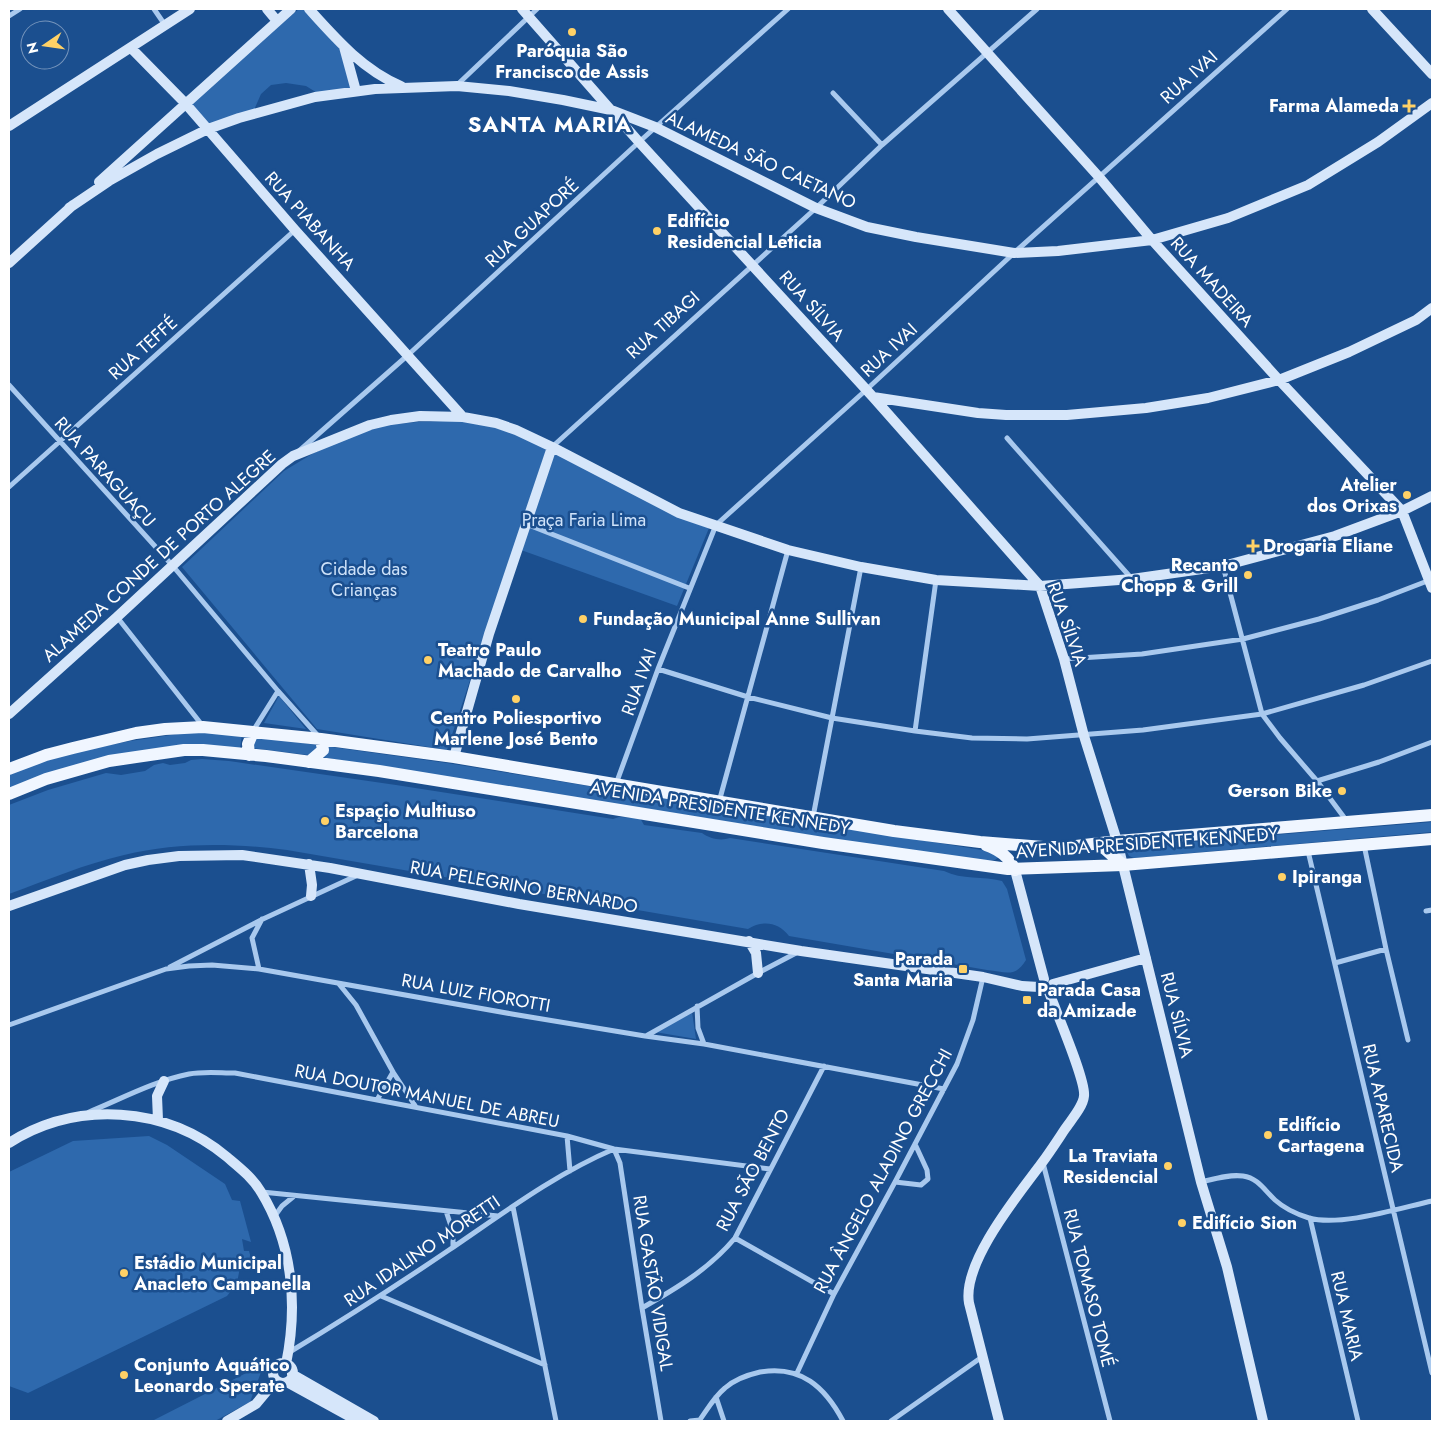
<svg xmlns="http://www.w3.org/2000/svg" width="1441" height="1430" font-family="Jost,sans-serif">
<rect width="100%" height="100%" fill="#1b4f8f"/>
<path fill="#2e69ad" d="M 299,9 L 304,9 L 341,46 L 352,89 L 319,94 L 306,86 L 286,83 L 271,85 L 261,94 L 254,110 L 208,125 L 189,104 Z
M 470,420 L 511,431 L 547,447 L 447,750 L 317,729 L 182,567 L 284,471 L 312,454 L 354,433 L 378,426 L 417,422 Z
M 553,449 L 709,528 L 677,606 L 521,550 Z
M 279,696 L 306,729 L 264,723 Z
M 198,731 L 242,735 L 240,749 L 198,744 L 9,790 L 9,773 L 45,758 L 130,741 Z
M 245,735 L 447,763 L 994,852 L 1000,856 L 995,860 L 988,861 L 903,850 L 308,755 L 244,747 Z
M 202,759 L 229,761 L 396,785 L 613,819 L 619,817 L 640,818 L 644,825 L 702,833 C 710,839 721,841 730,838 L 944,871 C 962,880 983,876 1002,881 L 1007,889 L 1026,960 C 1015,978 1006,972 987,970 L 789,936 C 778,922 763,920 748,929 L 287,850 C 233,843 177,842 124,855 C 85,864 47,880 9,894 L 9,805 L 48,790 L 106,773 L 121,775 L 145,771 L 154,765 L 163,763 L 170,765 L 185,763 L 191,760 Z
M 1432,822 L 1432,832 L 1134,858 L 1129,856 L 1127,852 L 1129,847 Z
M 692,1012 L 696,1039 L 655,1032 Z
M 149,1136 L 167,1145 L 225,1184 L 232,1200 L 240,1201 L 251,1242 L 242,1239 L 244,1251 L 249,1251 L 252,1262 L 241,1262 L 237,1283 L 227,1296 L 28,1393 L 9,1386 L 9,1172 L 73,1141 Z
M 264,1364 L 250,1402 L 215,1421 L 152,1421 Z"/>
<g fill="none" stroke-linecap="round" stroke-linejoin="round">
<path stroke="#a9c9ee" stroke-width="5" d="M 154,9 L 165,25
M 9,16 L 20,9
M 457,85 L 537,9
M 833,93 L 882,145
M 9,385 L 172,565 L 278,691 L 319,737
M 1007,438 L 1132,579
M 552,447 L 816,208 L 882,145 L 1037,9
M 299,451 L 408,355 L 639,142 L 788,9
M 9,487 L 295,230
M 526,524 L 689,588
M 1223,566 L 1262,714 L 1280,738 L 1317,781 L 1346,820
M 117,617 L 202,725
M 1064,659 L 1142,654 L 1243,639 L 1319,619 L 1378,600 L 1430,580
M 658,669 L 748,697 L 832,718 L 915,731 L 972,738 L 1027,739 L 1143,730 L 1262,714 L 1364,685 L 1432,661
M 253,731 L 278,691
M 915,731 L 936,580
M 1317,781 L 1379,762 L 1432,742
M 616,784 L 658,669 L 716,525 L 866,390 L 1014,253 L 1287,9
M 719,802 L 788,550
M 813,817 L 861,567
M 1364,845 L 1386,949 L 1408,1040
M 1308,851 L 1432,1373
M 1426,911 L 1432,910
M 1335,963 L 1386,949
M 170,967 L 263,919 L 358,875
M 259,969 L 252,938 L 262,919
M 339,984 L 356,1005 L 393,1072 L 416,1107
M 697,1006 L 698,1028 L 704,1044
M 9,1025 L 166,969 L 189,966 L 212,965 L 259,969 L 512,1014 L 645,1036 L 704,1044 L 944,1089
M 646,1036 L 758,973 L 798,952
M 377,1100 L 393,1072
M 89,1112 C 121,1099 154,1081 189,1074 C 204,1071 220,1073 235,1073 L 567,1136 L 614,1149 L 770,1169
M 567,1136 L 570,1171
M 1043,1163 L 1110,1421
M 895,1182 L 921,1185 L 928,1179 L 927,1170 L 915,1144
M 1201,1182 C 1214,1179 1229,1174 1243,1176 C 1258,1178 1265,1191 1275,1200 C 1285,1209 1296,1214 1309,1218 C 1340,1227 1400,1208 1432,1201
M 262,1192 L 498,1216
M 513,1207 L 556,1421
M 446,1211 L 453,1232 L 453,1247
M 274,1217 L 282,1206 L 293,1197
M 1310,1218 L 1358,1421
M 735,1238 L 834,1294
M 381,1296 L 545,1365
M 642,1308 C 677,1288 709,1269 735,1238 L 824,1066
M 288,1353 C 343,1320 396,1286 449,1250 C 502,1214 555,1174 614,1149 L 620,1163 L 642,1308 L 661,1421
M 797,1373 L 834,1294 L 895,1182 L 957,1064 L 973,1020 L 983,977
M 716,1397 L 724,1421
M 690,1421 L 700,1420
M 699,1421 C 707,1410 714,1397 725,1388 C 735,1379 747,1375 760,1372 C 801,1365 825,1387 843,1421
M 891,1421 L 982,1357"/>
<path stroke="#d6e6fa" stroke-width="10" d="M 267,9 L 277,21
M 309,9 C 336,39 363,70 401,86
M 522,9 L 639,142 L 873,397 L 1040,586 L 1064,659 L 1084,736 L 1117,841 L 1201,1182 L 1227,1267 L 1263,1421
M 948,9 L 1099,177 L 1152,240 L 1279,380 L 1402,511 L 1432,588
M 1372,9 L 1432,74
M 344,47 L 356,91
M 131,48 L 185,103 L 295,230 L 463,417
M 9,126 L 190,9
M 99,182 L 291,9
M 69,208 L 109,181 L 157,154 L 208,129 L 239,118 L 315,97 L 375,89 L 457,86 L 509,91 L 563,100 L 611,110 L 655,127 L 816,208 L 867,227 L 916,237 L 1014,253 L 1058,251 L 1152,240 L 1228,218 L 1308,185 L 1378,142 L 1432,103
M 9,263 L 73,205
M 873,397 L 978,413 L 1006,415 L 1067,415 L 1146,408 L 1208,398 L 1279,380 L 1349,352 L 1416,320 L 1432,308
M 9,714 L 117,617 L 282,464 L 293,456 L 370,425 L 391,420 L 420,416 L 463,417 L 496,423 L 516,430 L 552,447 L 679,513 L 788,550 L 861,567 L 936,580 L 1040,586 L 1132,579 L 1223,566 L 1335,536 L 1402,511 L 1432,496
M 454,757 L 489,634 L 552,447
M 309,864 L 312,885 L 311,896
M 1015,870 L 1044,979
M 9,906 L 125,865 L 148,860 L 179,856 L 242,855 L 330,868 L 519,904 L 801,951 L 983,977 L 1022,986 L 1039,987
M 749,941 L 756,953 L 758,973
M 1053,984 L 1146,958
M 158,1120 L 157,1096 L 164,1081
M 9,1143 C 77,1100 166,1106 227,1157 C 240,1168 253,1178 261,1192 C 293,1244 298,1306 286,1364
M273 1373a10 10 0 1 1 20 0a10 10 0 1 1-20 0Z
M 292,1374 L 374,1421
M 287,1382 L 358,1421
M 227,1421 L 256,1404 L 276,1380
M 999,1421 L 969,1303 C 962,1263 1018,1195 1041,1164 C 1050,1152 1057,1141 1065,1129 C 1071,1120 1083,1107 1084,1096 C 1086,1080 1056,1012 1049,992"/>
<path stroke="#f0f6ff" stroke-width="12" d="M 249,755 L 248,744 L 253,732
M 309,762 L 323,750 L 321,739
M 9,769 L 46,755 L 73,748 L 136,733 L 165,729 L 203,727 L 321,739 L 454,757 L 894,831 L 980,842 L 1043,847 L 1068,847 L 1117,841 L 1432,815
M 9,794 L 46,779 L 109,761 L 184,750 L 203,750 L 266,756 L 379,771 L 823,843 L 1008,869 L 1123,865 L 1432,839
M 1096,844 L 1105,849 L 1123,865
M 986,845 C 1000,850 1009,857 1015,870"/>
</g>
<g fill="#ffd166" stroke="#1b4f8f" stroke-width="2">
<circle cx="572" cy="32" r="5"/>
<path d="M1406.5 98.5h5v5h5v5h-5v5h-5v-5h-5v-5h5z"/>
<circle cx="657" cy="231" r="5"/>
<circle cx="1407" cy="495" r="5"/>
<path d="M1250.5 538.5h5v5h5v5h-5v5h-5v-5h-5v-5h5z"/>
<circle cx="1248" cy="575" r="5"/>
<circle cx="583" cy="619" r="5"/>
<circle cx="428" cy="660" r="5"/>
<circle cx="516" cy="699" r="5"/>
<circle cx="1342" cy="791" r="5"/>
<circle cx="325" cy="821" r="5"/>
<circle cx="1282" cy="877" r="5"/>
<rect x="958" y="964" width="10" height="10" rx="2.5"/>
<rect x="1022" y="995" width="10" height="10" rx="2.5"/>
<circle cx="1268" cy="1135" r="5"/>
<circle cx="1168" cy="1166" r="5"/>
<circle cx="1182" cy="1223" r="5"/>
<circle cx="124" cy="1273" r="5"/>
<circle cx="124" cy="1375" r="5"/>
</g>
<g text-anchor="middle" dominant-baseline="central" stroke-width="5" stroke-linejoin="round" paint-order="stroke">
<g font-size="18" font-weight="bold" fill="#fff" stroke="#1b4f8f" text-anchor="start">
<text x="572" y="51" text-anchor="middle">Paróquia São<tspan x="572" dy="21">Francisco de Assis</tspan></text>
<text x="1399" y="106" text-anchor="end">Farma Alameda</text>
<text x="667" y="221">Edifício<tspan x="667" dy="21">Residencial Leticia</tspan></text>
<text x="1397" y="485" text-anchor="end">Atelier<tspan x="1397" dy="21">dos Orixas</tspan></text>
<text x="1263" y="546">Drogaria Eliane</text>
<text x="1238" y="565" text-anchor="end">Recanto<tspan x="1238" dy="21">Chopp &amp; Grill</tspan></text>
<text x="593" y="619">Fundação Municipal Anne Sullivan</text>
<text x="438" y="650">Teatro Paulo<tspan x="438" dy="21">Machado de Carvalho</tspan></text>
<text x="516" y="718" text-anchor="middle">Centro Poliesportivo<tspan x="516" dy="21">Marlene José Bento</tspan></text>
<text x="1332" y="791" text-anchor="end">Gerson Bike</text>
<text x="335" y="811">Espaçio Multiuso<tspan x="335" dy="21">Barcelona</tspan></text>
<text x="1292" y="877">Ipiranga</text>
<text x="953" y="959" text-anchor="end">Parada<tspan x="953" dy="21">Santa Maria</tspan></text>
<text x="1037" y="990">Parada Casa<tspan x="1037" dy="21">da Amizade</tspan></text>
<text x="1278" y="1125">Edifício<tspan x="1278" dy="21">Cartagena</tspan></text>
<text x="1158" y="1156" text-anchor="end">La Traviata<tspan x="1158" dy="21">Residencial</tspan></text>
<text x="1192" y="1223">Edifício Sion</text>
<text x="134" y="1263">Estádio Municipal<tspan x="134" dy="21">Anacleto Campanella</tspan></text>
<text x="134" y="1365">Conjunto Aquático<tspan x="134" dy="21">Leonardo Sperate</tspan></text>
</g>
<g font-size="18" fill="#fff" stroke="#1b4f8f">
<text transform="translate(1189 77) rotate(-42)">RUA IVAI</text>
<text transform="translate(761 160) rotate(25)">ALAMEDA SÃO CAETANO</text>
<text transform="translate(310 221) rotate(48)">RUA PIABANHA</text>
<text transform="translate(532 223) rotate(-43)">RUA GUAPORÉ</text>
<text transform="translate(1212 282) rotate(48)">RUA MADEIRA</text>
<text transform="translate(812 306) rotate(48)">RUA SÍLVIA</text>
<text transform="translate(663 325) rotate(-42)">RUA TIBAGI</text>
<text transform="translate(143 348) rotate(-42)">RUA TEFFÉ</text>
<text transform="translate(889 350) rotate(-43)">RUA IVAI</text>
<text transform="translate(105 472) rotate(48)">RUA PARAGUAÇU</text>
<text transform="translate(159 556) rotate(-42)">ALAMEDA CONDE DE PORTO ALEGRE</text>
<text transform="translate(1067 624) rotate(71)">RUA SÍLVIA</text>
<text transform="translate(639 682) rotate(-70)">RUA IVAI</text>
<text transform="translate(720 808) rotate(9)">AVENIDA PRESIDENTE KENNEDY</text>
<text transform="translate(1147 843) rotate(-4)">AVENIDA PRESIDENTE KENNEDY</text>
<text transform="translate(524 887) rotate(10)">RUA PELEGRINO BERNARDO</text>
<text transform="translate(476 993) rotate(10)">RUA LUIZ FIOROTTI</text>
<text transform="translate(1177 1015) rotate(76)">RUA SÍLVIA</text>
<text transform="translate(427 1096) rotate(11)">RUA DOUTOR MANUEL DE ABREU</text>
<text transform="translate(1383 1108) rotate(77)">RUA APARECIDA</text>
<text transform="translate(753 1170) rotate(-62)">RUA SÃO BENTO</text>
<text transform="translate(883 1171) rotate(-62)">RUA ÂNGELO ALADINO GRECCHI</text>
<text transform="translate(422 1251) rotate(-34)">RUA IDALINO MORETTI</text>
<text transform="translate(653 1283) rotate(81)">RUA GASTÃO VIDIGAL</text>
<text transform="translate(1089 1288) rotate(76)">RUA TOMASO TOMÉ</text>
<text transform="translate(1347 1316) rotate(77)">RUA MARIA</text>
</g>
<g font-size="18" fill="#cfe3fa" stroke="#1b4f8f">
<text x="584" y="520">Praça Faria Lima</text>
<text x="364" y="569">Cidade das<tspan x="364" dy="21">Crianças</tspan></text>
</g>
<g font-size="22" font-weight="bold" letter-spacing="1" fill="#fff" stroke="#1b4f8f">
<text x="550" y="124">SANTA MARIA</text>
</g>
</g>
<rect width="1441" height="1430" fill="none" stroke="#ffffff" stroke-width="20"/>
<g transform="translate(45 45) rotate(257)"><circle r="24" fill="#1b4f8f" stroke="#7695bc"/>
<path d="M0-4L9 19L0 12L-9 19Z" fill="#ffd166"/>
<text y="-8" font-size="14" font-weight="bold" text-anchor="middle" fill="#ffffff">N</text>
</g>
</svg>
